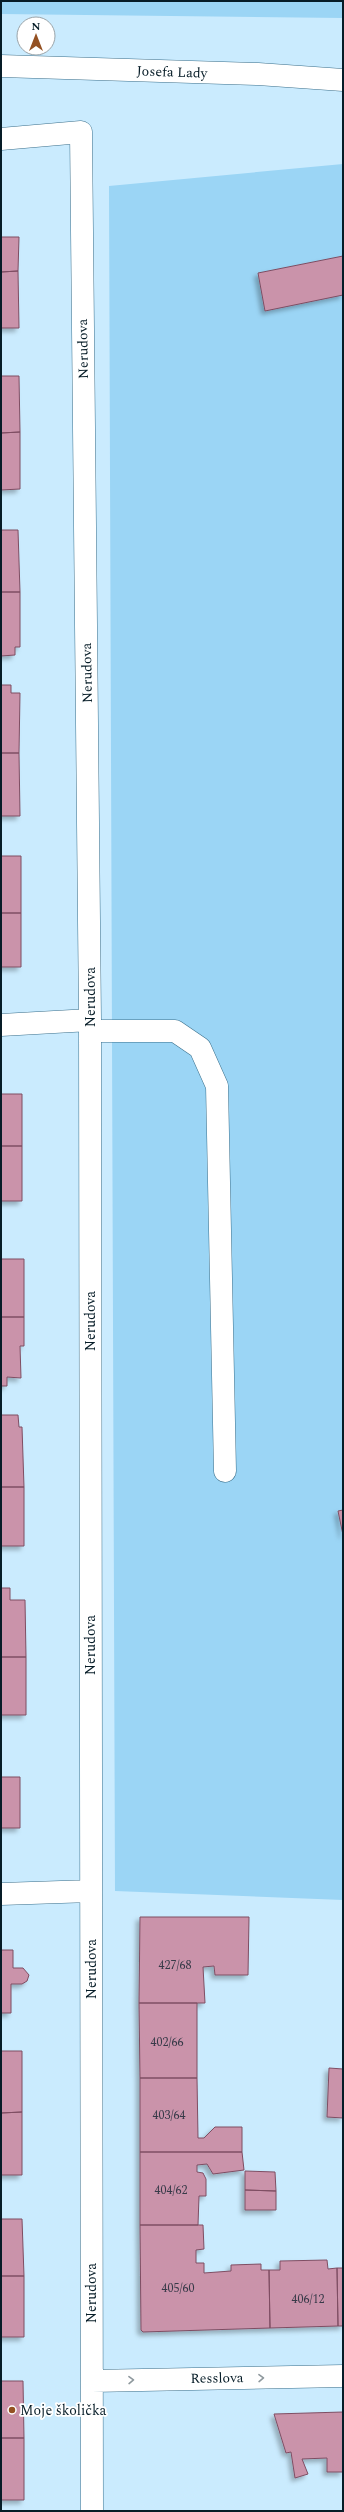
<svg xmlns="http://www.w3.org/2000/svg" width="344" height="2512" font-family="Spectral,serif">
<defs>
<filter id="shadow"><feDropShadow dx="-3.5" dy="3.5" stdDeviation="2" flood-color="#0004"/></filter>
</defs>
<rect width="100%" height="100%" fill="#caebfe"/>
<path fill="#9bd5f5" d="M 1,1 L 343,1 L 343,18 L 1,14 Z
M 343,164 L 343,1900 L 115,1891 L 109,186 Z"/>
<path fill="#ca93aa" stroke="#7f4e63" filter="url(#shadow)" d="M 1,237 L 19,237 L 18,271 L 1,272 Z
M 343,256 L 343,295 L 265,311 L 258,273 Z
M 18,271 L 19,328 L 1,328 L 1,272 Z
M 1,376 L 19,376 L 20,432 L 1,433 Z
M 20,432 L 20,489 L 1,490 L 1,433 Z
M 1,530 L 18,530 L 20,592 L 1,592 Z
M 1,592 L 20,592 L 20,647 L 15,647 L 15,655 L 1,656 Z
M 1,685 L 11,685 L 11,693 L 20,693 L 19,753 L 1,753 Z
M 1,753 L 19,753 L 20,816 L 1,816 Z
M 1,856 L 21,856 L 21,913 L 1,913 Z
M 1,913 L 21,913 L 21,967 L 1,967 Z
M 1,1094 L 22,1094 L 22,1146 L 1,1146 Z
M 1,1146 L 22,1146 L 22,1201 L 1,1201 Z
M 1,1259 L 24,1259 L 24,1317 L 1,1317 Z
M 1,1317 L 24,1317 L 24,1346 L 20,1346 L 21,1378 L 7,1377 L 7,1386 L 1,1386 Z
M 1,1415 L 18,1415 L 19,1427 L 22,1427 L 24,1487 L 1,1487 Z
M 1,1487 L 24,1487 L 24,1546 L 1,1546 Z
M 343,1510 L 343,1535 L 338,1511 Z
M 1,1588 L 10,1588 L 10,1600 L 25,1600 L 26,1657 L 1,1657 Z
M 1,1657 L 26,1657 L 26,1715 L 1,1715 Z
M 1,1777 L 20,1777 L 20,1828 L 1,1828 Z
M 140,1917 L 249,1917 L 248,1975 L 215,1975 L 214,1966 L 203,1967 L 205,2003 L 139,2003 Z
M 1,1950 L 13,1950 L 13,1968 L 23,1968 L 29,1975 L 27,1981 L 22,1984 L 11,1984 L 11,2013 L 1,2013 Z
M 139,2003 L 197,2003 L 197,2078 L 140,2078 Z
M 1,2051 L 22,2051 L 22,2112 L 1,2113 Z
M 329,2068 L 343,2069 L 343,2118 L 327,2117 Z
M 140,2078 L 197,2078 L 198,2138 L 204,2138 L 215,2127 L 242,2127 L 242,2152 L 140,2152 Z
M 22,2112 L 22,2175 L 1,2175 L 1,2113 Z
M 140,2152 L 242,2152 L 244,2170 L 213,2174 L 207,2164 L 197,2165 L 197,2172 L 203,2173 L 206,2179 L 206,2196 L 199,2196 L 198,2225 L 140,2225 Z
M 245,2171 L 275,2172 L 276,2191 L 245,2190 Z
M 245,2190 L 276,2191 L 276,2210 L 245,2210 Z
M 1,2219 L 22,2219 L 24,2276 L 1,2276 Z
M 140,2225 L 203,2225 L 204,2249 L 196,2250 L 196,2263 L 204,2263 L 204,2273 L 231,2271 L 231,2265 L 261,2264 L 261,2270 L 269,2270 L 270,2328 L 143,2332 L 141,2330 Z
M 327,2260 L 328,2269 L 337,2268 L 338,2326 L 270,2328 L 269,2270 L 280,2270 L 280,2261 Z
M 337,2268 L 343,2268 L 343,2326 L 338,2326 Z
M 1,2276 L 24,2276 L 24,2337 L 1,2337 Z
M 1,2381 L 23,2381 L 24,2438 L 1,2438 Z
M 343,2412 L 343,2472 L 327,2472 L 327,2458 L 302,2459 L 308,2474 L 295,2478 L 291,2452 L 286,2453 L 274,2414 Z
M 1,2438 L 24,2438 L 24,2500 L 1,2500 Z"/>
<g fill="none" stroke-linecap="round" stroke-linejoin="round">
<g stroke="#3b708c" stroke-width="23">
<path id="minor" d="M 1,66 L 258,74 L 343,80
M 1,139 L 81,132 L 90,1020 L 92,2511
M 1,1025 L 90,1020
M 90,1031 L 175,1031 L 200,1048 L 217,1086 L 225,1471
M 1,1894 L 91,1891
M 92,2381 L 343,2376"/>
</g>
<use href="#minor" stroke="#fff" stroke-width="22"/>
</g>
<defs><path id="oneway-chevron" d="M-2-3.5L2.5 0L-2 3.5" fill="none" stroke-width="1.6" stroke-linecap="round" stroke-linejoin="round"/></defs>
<g stroke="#8f999e">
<use href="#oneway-chevron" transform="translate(261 2378) rotate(-1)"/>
<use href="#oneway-chevron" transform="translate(131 2380) rotate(-1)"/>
</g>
<circle fill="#945122" stroke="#fff" stroke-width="1.5" cx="12" cy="2410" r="4"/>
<g text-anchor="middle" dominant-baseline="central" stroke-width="3.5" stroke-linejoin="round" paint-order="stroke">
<g font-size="12" fill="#373a48">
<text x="175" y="1965">427/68</text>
<text x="167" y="2042">402/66</text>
<text x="169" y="2115">403/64</text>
<text x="171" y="2190">404/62</text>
<text x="178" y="2288">405/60</text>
<text x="308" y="2299">406/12</text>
</g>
<g font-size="14" fill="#061c27" stroke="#fff">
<text transform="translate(172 72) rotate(2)">Josefa Lady</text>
<text transform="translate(83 349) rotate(-91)">Nerudova</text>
<text transform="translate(87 673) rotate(-91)">Nerudova</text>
<text transform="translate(90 997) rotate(-90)">Nerudova</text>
<text transform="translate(90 1321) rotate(-90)">Nerudova</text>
<text transform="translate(90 1645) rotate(-90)">Nerudova</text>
<text transform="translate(91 1969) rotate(-90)">Nerudova</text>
<text transform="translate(91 2293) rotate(-90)">Nerudova</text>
<text transform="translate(217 2378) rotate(-1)">Resslova</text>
</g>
<g font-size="14" fill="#061c27" stroke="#fff" text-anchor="start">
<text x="20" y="2410">Moje školička</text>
</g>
</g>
<rect width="344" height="2512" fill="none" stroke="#061c27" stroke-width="4"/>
<g transform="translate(36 36)"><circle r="19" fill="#ffffff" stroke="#9ba4a9"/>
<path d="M0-3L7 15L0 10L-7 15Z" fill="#945122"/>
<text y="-6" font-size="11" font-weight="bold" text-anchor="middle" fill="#061c27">N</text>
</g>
</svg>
